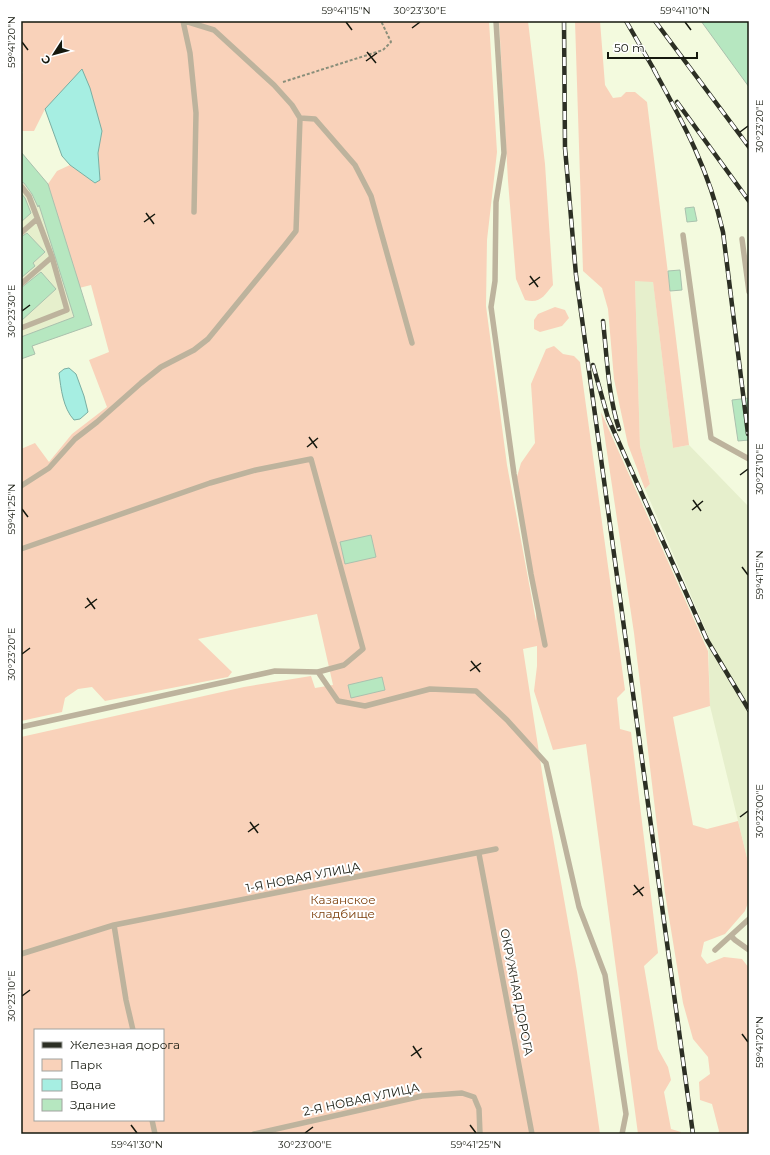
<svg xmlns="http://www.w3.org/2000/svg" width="770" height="1155" font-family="Montserrat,sans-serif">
<rect width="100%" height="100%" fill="#f3fade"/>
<path fill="#e6efcc" d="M 21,152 L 48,184 L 79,288 L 92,325 L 33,346 L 35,354 L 21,359 Z
M 635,281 L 653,281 L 673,448 L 689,445 L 749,507 L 749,866 L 710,706 L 708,635 L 645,489 L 650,484 L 640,446 Z"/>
<path fill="#f9d2ba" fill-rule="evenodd" d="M 21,21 L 489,21 L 497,152 L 487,240 L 486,306 L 507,465 L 536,621 L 536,607 L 516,480 L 521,463 L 535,443 L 531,384 L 546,349 L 554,346 L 563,354 L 574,356 L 580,362 L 625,690 L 617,698 L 620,729 L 631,732 L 658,953 L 644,966 L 658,1049 L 668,1067 L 671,1080 L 664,1092 L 671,1129 L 681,1132 L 681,1134 L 638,1134 L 586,744 L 553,750 L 534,691 L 537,666 L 537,646 L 523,649 L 546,798 L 577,972 L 600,1134 L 21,1134 L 21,737 L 244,687 L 311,676 L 315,688 L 333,685 L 317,614 L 198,639 L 232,672 L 228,677 L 105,701 L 92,687 L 78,689 L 65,698 L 62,712 L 21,721 L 21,449 L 35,443 L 49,462 L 72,434 L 107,407 L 89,360 L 109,352 L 91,285 L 79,288 L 48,184 L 57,171 L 70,165 L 95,183 L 100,180 L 98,153 L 102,131 L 45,109 L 34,131 L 21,131 L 21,74 L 23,73 L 21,69 ZM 35,1030 L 163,1030 L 163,1120 L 35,1120 Z
M 499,21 L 528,21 L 545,164 L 553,285 C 544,296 540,304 525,300 L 516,279 L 508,181 Z
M 575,21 L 600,21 L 605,85 L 613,98 L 621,97 L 626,92 L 635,92 L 647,102 L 689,445 L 673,448 L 653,282 L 635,281 L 640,446 L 650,484 L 645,489 L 628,445 L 614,379 L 608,309 L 602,288 L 583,271 Z
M 555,307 L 565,310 L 569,318 L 562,326 L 540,332 L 534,329 L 534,320 L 538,314 Z
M 601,412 L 708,651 L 710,706 L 673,717 L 693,825 L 707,829 L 738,821 L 749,866 L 749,900 L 745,911 L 725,934 L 704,942 L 701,956 L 707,964 L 724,957 L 742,959 L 749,968 L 749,1134 L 718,1134 L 719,1131 L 712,1104 L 700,1100 L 699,1082 L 710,1074 L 708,1057 L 693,1039 L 683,1003 L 665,893 L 634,633 Z"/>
<path fill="#a6eee2" stroke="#7aaea2" d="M 82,69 L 90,88 L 102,131 L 98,153 L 100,180 L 95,183 L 70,165 L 62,156 L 45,109 Z
M 69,368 L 76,374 L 84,396 L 88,412 L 80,419 L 74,420 C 63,408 61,389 59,373 L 64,369 Z"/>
<path fill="#b6e7c0" stroke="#aac1ae" d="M 701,21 L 749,21 L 749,87 Z
M 21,152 L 48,184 L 92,325 L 32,346 L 35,354 L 21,359 L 21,337 L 74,317 L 39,205 L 38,207 L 32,194 L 24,183 L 21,182 Z
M 21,193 L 25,198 L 31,213 L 21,222 Z
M 694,207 L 697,221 L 687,222 L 685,208 Z
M 27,233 L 45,252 L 33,263 L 35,266 L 21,278 L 21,237 Z
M 680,270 L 682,290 L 670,291 L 668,271 Z
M 41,272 L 56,289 L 21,321 L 21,288 Z
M 749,398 L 749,440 L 738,441 L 732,400 Z
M 371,535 L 376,557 L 345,564 L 340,542 Z
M 382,677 L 385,690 L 351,698 L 348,685 Z"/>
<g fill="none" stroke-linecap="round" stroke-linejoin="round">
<path stroke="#898e7a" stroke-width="2" stroke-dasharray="3 2" stroke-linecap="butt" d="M 283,82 L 383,50 L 391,42 L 381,21"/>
<path stroke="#bdb39d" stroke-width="5.5" d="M 183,21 L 190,53 L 196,113 L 194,212
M 185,21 L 214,30 L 274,85 L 292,105 L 300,118 L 315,119 L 355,165 L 371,196 L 412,343
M 496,21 L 504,153 L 496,202 L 495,281 L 491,307 L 514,474 L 531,574 L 545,645
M 21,186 L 29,196 L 52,257 L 67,310 L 21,328
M 21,233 L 37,219
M 683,235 L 711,438 L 749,459
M 742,239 L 749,292
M 21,284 L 52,257
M 21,486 L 49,468 L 75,439 L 97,422 L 141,383 L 161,367 L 194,350 L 208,339 L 285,245 L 296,231 L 300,118
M 21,549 L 210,483 L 256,470 L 311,459 L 363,649 L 344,665 L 318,672 L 275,671 L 21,727
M 318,672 L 338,701 L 365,706 L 430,689 L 476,691 L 507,720 L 546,763 L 579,907 L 605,975 L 626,1114 L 622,1134
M 479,854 L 532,1134
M 114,925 L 126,1000 L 133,1030
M 731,936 L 735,940 L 749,950
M 715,950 L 749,919
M 21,954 L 114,925 L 496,849
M 152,1120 L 155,1134
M 254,1134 L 422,1096 L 462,1093 L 474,1097 L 479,1109 L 480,1134"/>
<g stroke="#2c2f24" stroke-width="4.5">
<path id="rail" d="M 564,21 L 565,148 L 576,275 L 693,1134
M 626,21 L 656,73
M 655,21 L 749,147
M 654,70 C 684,124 709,170 723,232 L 748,434
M 677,102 L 749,201
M 603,321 C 607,357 608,395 619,429
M 593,365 L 608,418 L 707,640 L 749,710"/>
</g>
<use href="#rail" stroke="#fff" stroke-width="3" stroke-dasharray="9" stroke-linecap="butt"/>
</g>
<path fill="none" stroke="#15180e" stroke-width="1.5" d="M 346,22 L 352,30M 685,22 L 691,30M 412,28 L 420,22M 22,42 L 28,50M 367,52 L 376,63M 366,61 L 377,53M 740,132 L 748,126M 146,213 L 154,224M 144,222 L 155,214M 530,276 L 538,287M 529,285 L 540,277M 22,311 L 30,305M 309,437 L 317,448M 307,447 L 318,438M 740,475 L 748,469M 693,500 L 701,511M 22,509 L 28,517M 692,510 L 703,501M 742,567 L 748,575M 87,598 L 95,609M 85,608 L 97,599M 22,654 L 30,648M 471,661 L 480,672M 470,671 L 481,663M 740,817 L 748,811M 250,822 L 258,833M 248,832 L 259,824M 634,885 L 643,896M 633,895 L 644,887M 22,996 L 30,990M 742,1034 L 748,1042M 413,1046 L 421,1058M 411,1056 L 422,1048M 131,1125 L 137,1133M 470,1125 L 476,1133M 305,1133 L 313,1127"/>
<g text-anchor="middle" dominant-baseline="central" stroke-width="4" stroke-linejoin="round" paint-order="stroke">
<g font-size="12" fill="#15180e" stroke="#fff">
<text transform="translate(303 877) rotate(-11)">1-Я НОВАЯ УЛИЦА</text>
<text transform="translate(517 992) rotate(79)">ОКРУЖНАЯ ДОРОГА</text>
<text transform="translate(361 1099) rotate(-12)">2-Я НОВАЯ УЛИЦА</text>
</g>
<g font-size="12" fill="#7d400c" stroke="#fff">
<text x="343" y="899">Казанское<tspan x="343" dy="14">кладбище</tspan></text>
</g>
</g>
<rect width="770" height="1155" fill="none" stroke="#ffffff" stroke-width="44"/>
<rect x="34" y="1029" width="130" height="92" fill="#ffffff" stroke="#a1a39f"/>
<rect x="42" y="1042" width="20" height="6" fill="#2c2f24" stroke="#a1a39f"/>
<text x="70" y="1049" font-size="12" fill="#15180e">Железная дорога</text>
<rect x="42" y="1059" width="20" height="12" fill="#f9d2ba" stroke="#a1a39f"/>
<text x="70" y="1069" font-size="12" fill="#15180e">Парк</text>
<rect x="42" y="1079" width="20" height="12" fill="#a6eee2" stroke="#a1a39f"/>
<text x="70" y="1089" font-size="12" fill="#15180e">Вода</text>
<rect x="42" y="1099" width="20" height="12" fill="#b6e7c0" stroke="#a1a39f"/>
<text x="70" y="1109" font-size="12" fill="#15180e">Здание</text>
<g transform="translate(54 54) rotate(234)" stroke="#ffffff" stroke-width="3" paint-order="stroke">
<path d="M0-3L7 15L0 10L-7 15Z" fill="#15180e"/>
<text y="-6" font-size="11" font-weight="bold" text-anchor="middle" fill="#15180e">С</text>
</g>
<path d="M608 52v6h89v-6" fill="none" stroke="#15180e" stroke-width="2"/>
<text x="614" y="52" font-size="12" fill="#15180e" stroke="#ffffff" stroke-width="3" paint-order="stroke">50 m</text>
<rect x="22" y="22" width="726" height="1111" fill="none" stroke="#15180e" stroke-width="1.5"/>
<g font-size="10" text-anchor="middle" fill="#15180e">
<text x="346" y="14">59°41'15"N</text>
<text x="420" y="14">30°23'30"E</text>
<text x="685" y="14">59°41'10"N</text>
<text transform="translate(11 42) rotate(-90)" y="4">59°41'20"N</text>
<text transform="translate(759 126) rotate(-90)" y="4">30°23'20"E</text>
<text transform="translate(11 311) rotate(-90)" y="4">30°23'30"E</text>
<text transform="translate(759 469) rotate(-90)" y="4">30°23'10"E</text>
<text transform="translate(11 509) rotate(-90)" y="4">59°41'25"N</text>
<text transform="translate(759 575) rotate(-90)" y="4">59°41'15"N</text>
<text transform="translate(11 654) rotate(-90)" y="4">30°23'20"E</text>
<text transform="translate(759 811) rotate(-90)" y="4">30°23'00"E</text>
<text transform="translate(11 996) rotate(-90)" y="4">30°23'10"E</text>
<text transform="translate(759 1042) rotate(-90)" y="4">59°41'20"N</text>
<text x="137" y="1148">59°41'30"N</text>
<text x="305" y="1148">30°23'00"E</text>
<text x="476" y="1148">59°41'25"N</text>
</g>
</svg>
